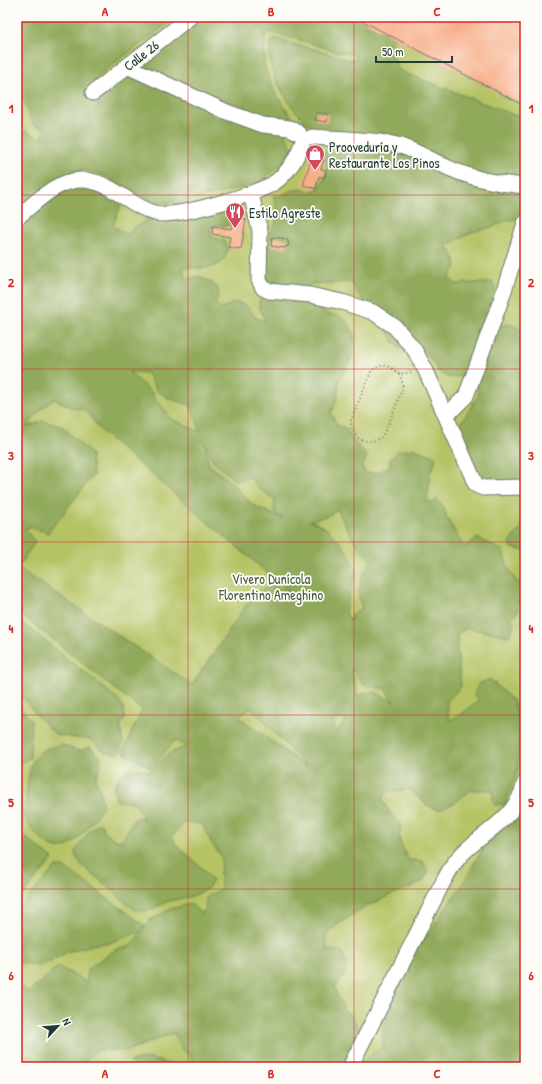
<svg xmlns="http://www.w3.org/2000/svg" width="542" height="1084" font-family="'Patrick Hand',sans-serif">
<rect width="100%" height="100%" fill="#fdfcf7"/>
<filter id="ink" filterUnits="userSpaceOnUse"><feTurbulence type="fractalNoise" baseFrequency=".025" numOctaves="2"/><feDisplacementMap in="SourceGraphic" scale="8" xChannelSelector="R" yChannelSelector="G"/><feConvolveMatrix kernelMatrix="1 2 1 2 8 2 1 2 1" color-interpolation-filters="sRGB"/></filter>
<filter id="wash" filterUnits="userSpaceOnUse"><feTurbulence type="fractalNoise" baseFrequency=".012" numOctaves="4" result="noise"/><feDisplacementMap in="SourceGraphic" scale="16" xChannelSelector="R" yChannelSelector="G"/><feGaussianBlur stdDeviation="0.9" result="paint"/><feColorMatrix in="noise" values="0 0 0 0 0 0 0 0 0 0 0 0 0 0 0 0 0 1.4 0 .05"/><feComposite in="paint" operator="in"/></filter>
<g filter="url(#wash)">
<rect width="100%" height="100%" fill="#efe6ca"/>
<path fill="#b6c365" stroke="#6a804c" d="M 17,17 L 355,17 L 525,106 L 525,1067 L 17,1067 Z"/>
<path fill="#90a95a" stroke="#587347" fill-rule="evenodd" d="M 17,17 L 177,17 L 105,70 L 89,88 L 87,100 L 94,97 L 126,72 L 285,132 L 292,149 L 282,164 L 264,179 L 249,186 L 179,203 L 165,203 L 152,201 L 103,175 L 82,170 L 66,176 L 17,213 L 17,134 L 27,131 L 41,140 L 42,135 L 47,130 L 33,125 L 25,104 L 17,89 Z
M 197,17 L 356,17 L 393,37 C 392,51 392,59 400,71 L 514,115 L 525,115 L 525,220 L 507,220 L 493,227 L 472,232 L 447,245 L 455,260 L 456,267 L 449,278 L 456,284 C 469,282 480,284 493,282 L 496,295 L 469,378 L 459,376 L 448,378 L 437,370 L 426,352 L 417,344 L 407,352 L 398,347 L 394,343 L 385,326 L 358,294 L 351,282 L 311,284 L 305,289 L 267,281 L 264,273 L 267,244 L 270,232 L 276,222 L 276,205 L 273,196 L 280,196 L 290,191 L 300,189 L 309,192 L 318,189 C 320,184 325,179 326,175 C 328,168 326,159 324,152 L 331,147 L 332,135 C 327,134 321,133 317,131 C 300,121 277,88 272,69 C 269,61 269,50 270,42 L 277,38 L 288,43 L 318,50 L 349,60 L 356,59 L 355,54 L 337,52 L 298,39 L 268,32 L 265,36 L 264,65 L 275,93 L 296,123 L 248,115 L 140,66 L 144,58 L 170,39 L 181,37 L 181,29 Z
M 83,186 C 95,189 115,193 121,205 L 113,226 L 128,235 L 132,229 L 151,218 L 220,209 L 227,212 L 230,221 L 228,226 L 218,225 L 211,226 L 211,237 L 225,241 L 228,249 C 227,252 225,258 223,261 C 213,271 193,268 182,267 L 187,279 L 198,276 L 211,282 L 218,288 L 219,295 L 215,303 L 221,309 L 236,302 L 247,306 L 256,318 L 265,321 L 259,306 L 259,300 L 265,295 L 278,298 L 289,303 L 298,300 L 317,303 L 325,314 L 339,316 L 347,321 L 355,335 L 354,352 L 339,381 L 337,400 L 331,413 L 337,425 L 346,428 L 350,436 L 367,457 L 362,466 L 365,473 L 376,473 L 390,466 L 390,459 L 398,451 L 414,449 L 435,456 L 435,463 L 429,474 L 430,481 L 427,501 L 434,503 L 437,499 C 445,505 444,514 449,522 C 454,530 459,538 464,547 L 478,538 L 503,551 L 508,568 L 517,582 L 525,583 L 525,601 L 517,602 L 518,612 L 511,618 L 514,627 L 509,636 L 467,628 L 457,634 L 457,648 L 461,687 L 447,701 L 449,720 C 462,715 470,708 479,698 L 474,695 L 478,684 L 490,679 L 514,702 L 520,727 L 518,770 L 505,804 L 494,805 L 492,790 L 471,790 L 454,803 L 439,810 L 428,806 L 410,790 L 388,791 L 382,800 L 389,811 L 401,824 L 399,839 L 408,860 L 423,861 L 428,872 L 424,880 L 412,887 L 391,895 L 363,908 L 338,924 L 326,936 L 327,950 L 342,951 C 350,970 346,973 334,988 L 344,1010 L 354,1019 L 358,1028 L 343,1067 L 192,1067 L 191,1056 L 183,1051 L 174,1033 L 126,1051 L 96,1050 L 80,1067 L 17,1067 L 17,990 L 21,988 L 29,992 L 41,981 L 58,967 L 76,976 L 87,983 L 87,969 L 115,950 L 131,946 L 142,931 L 109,943 L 96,944 L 67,952 L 53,960 L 39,966 L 17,962 L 17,910 L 56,867 L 64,867 L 144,925 L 143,930 L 150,920 L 169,910 L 190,903 L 200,913 L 205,911 L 206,897 L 221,889 L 220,873 L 222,857 L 212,844 L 202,824 L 185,822 L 172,837 L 176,845 L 203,869 L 213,881 L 208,888 L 193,896 L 169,901 L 147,911 L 135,910 L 82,865 L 76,857 L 75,852 L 89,831 L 99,823 L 102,825 L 103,831 L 117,841 L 123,839 L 133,821 L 138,817 L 144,819 L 135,802 L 117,801 L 113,789 L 120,775 L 132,768 L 150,771 L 168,754 L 186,747 L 175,740 L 151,768 L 123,752 L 142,710 L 17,611 L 17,224 C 39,206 54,191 83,186 ZM 129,372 L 147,373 L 157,391 L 170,399 L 190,405 L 201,432 L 172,419 L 151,392 ZM 54,399 L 73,408 L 85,410 L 101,431 L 290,592 L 272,585 L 254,594 L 192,685 L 18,568 L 35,542 L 25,529 L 30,527 L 48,533 L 93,475 L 91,454 L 63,427 L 43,421 L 27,427 L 39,411 ZM 205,442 L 213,461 L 235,481 L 250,477 L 260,490 L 275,499 L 274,512 L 283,519 L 253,505 L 231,482 L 209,465 ZM 337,509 L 353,539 L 371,561 C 361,578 355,590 362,608 L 352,614 L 350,621 L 345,611 L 357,568 C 346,550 332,526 310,521 L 329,515 ZM 351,668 L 364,685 L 385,689 L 394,702 C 378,695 376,687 358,696 ZM 251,707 L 306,766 L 306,767 L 239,717 ZM 347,718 L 337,732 L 336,732 L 333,720 Z
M 510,324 L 525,332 L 525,482 L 489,483 L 479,476 L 458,426 L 463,420 L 478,396 L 477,377 L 496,327 Z
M 525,514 L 525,551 L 512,548 L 510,543 L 513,537 L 522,529 L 521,520 Z
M 17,619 L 118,699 L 123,707 L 125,719 L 120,725 L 123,743 L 118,754 L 106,752 L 91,740 L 56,735 L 39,718 L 22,696 L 17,694 Z
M 17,705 L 31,720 L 30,758 L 17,765 Z
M 62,745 L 79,751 L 90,747 L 100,757 L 101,766 L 95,779 L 100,789 L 103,806 C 94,819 78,844 63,848 C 51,852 30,831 27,820 C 24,812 28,774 31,765 C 32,761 38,754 42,751 C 47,747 56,746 62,745 Z
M 17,794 C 24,801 24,815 23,824 L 17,827 Z
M 521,814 L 525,815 L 525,1067 L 359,1067 L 365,1060 L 383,1046 L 382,1018 L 419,947 L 462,885 L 486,843 Z
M 17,831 L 53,859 L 17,902 Z
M 148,1058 L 180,1067 L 136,1067 L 130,1062 Z"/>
<g id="blocks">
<path fill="#f8ad89" d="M 355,17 L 525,17 L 525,106 L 393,37 Z
M 316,112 L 328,114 L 327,122 L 315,120 Z
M 312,156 L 324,160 L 321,169 L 326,170 L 324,178 L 319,176 L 316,189 L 303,185 Z
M 233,217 L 246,219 L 241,249 L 228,247 L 230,237 L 212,234 L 213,226 L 231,229 Z
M 272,237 L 287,239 L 289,245 L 284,248 L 271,246 Z"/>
</g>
</g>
<g filter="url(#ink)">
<use href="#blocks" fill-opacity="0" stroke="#687868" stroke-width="1"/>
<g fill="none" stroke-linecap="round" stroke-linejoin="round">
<g stroke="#687868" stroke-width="17">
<path id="minor" d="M 127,66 L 227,112 L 263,125 L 290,128 L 299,133
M 93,93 L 190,17
M 312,137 C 340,139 370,139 397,145 C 414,149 434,162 451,169 C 473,179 501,184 525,186
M 251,194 L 260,231 L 259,280 L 263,288 L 269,291 L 310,295 L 342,302 L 373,312 L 395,327 L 414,349 L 426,371 L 476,485 L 483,488 L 525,487
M 17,218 C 35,203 56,180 81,180 C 111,180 127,205 155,213 C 174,219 247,196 266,187 C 272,185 277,181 281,177 C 291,168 299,153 303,141
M 446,416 L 466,396 L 502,297 L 525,223
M 350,1067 L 440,888 C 447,875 453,862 464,852 C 488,829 517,817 525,782"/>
</g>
<path stroke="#687868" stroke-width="2" stroke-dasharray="1 3" stroke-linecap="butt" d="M 399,374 L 403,384 L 402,389 C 399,398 386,433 380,438 C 375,442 365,442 360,439 C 353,435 351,427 351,420 L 371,372 C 381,362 390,365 399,374 L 413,372"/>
<use href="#minor" stroke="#fff" stroke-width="15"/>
</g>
</g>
<path fill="none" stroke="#d62828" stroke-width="1" stroke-opacity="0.55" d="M 188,17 L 188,1067M 354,17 L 354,1067M 17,195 L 525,195M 17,369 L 525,369M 17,542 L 525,542M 17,715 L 525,715M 17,889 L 525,889"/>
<defs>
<g id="shop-pin" transform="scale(1)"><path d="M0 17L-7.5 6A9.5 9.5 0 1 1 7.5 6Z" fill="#d1495b" stroke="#fdfcf7"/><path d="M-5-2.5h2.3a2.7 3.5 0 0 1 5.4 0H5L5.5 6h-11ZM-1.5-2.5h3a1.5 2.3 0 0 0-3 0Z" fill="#fff"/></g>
<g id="restaurant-pin" transform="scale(1)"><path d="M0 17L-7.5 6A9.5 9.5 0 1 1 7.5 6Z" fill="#d1495b" stroke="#fdfcf7"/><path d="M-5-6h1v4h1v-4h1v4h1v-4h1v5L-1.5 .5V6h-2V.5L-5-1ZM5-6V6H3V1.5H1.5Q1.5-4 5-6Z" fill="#fff"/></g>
</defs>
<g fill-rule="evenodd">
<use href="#shop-pin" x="315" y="154"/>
<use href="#restaurant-pin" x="235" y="212"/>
</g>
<g text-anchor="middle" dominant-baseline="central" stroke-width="3.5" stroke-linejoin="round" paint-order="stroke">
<g font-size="14" fill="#1f3d34" stroke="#fdfcf7">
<text transform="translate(141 55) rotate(-38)">Calle 26</text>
</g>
<g font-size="14" fill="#1f3d34" stroke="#fdfcf7" text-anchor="start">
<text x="329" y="146">Prooveduría y<tspan x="329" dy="16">Restaurante Los Pinos</tspan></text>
<text x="249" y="212">Estilo Agreste</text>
</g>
<g font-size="14" fill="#455e40" stroke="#fdfcf7">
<text x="271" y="578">Vivero Dunícola<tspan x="271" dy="16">Florentino Ameghino</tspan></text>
</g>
</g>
<rect width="542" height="1084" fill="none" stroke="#fdfcf7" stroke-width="44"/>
<g transform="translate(58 1026) rotate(64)" stroke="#fdfcf7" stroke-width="3" paint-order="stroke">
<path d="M0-3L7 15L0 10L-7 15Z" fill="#1f3d34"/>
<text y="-6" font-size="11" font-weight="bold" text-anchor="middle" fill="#1f3d34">N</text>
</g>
<path d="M376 56v6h76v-6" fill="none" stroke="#1f3d34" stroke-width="2"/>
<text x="382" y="56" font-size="12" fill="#1f3d34" stroke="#fdfcf7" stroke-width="3" paint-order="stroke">50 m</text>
<rect x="22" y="22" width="498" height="1040" fill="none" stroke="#d62828" stroke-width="1.5"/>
<g font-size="13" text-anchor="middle" font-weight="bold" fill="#d62828">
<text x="105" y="16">A</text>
<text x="271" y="16">B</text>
<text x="437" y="16">C</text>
<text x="11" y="113">1</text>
<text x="531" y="113">1</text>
<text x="11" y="287">2</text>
<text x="531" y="287">2</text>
<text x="11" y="460">3</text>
<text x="531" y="460">3</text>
<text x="11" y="633">4</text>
<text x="531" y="633">4</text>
<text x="11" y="807">5</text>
<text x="531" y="807">5</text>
<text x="11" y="980">6</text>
<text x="531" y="980">6</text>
<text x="105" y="1078">A</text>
<text x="271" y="1078">B</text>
<text x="437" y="1078">C</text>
</g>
</svg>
